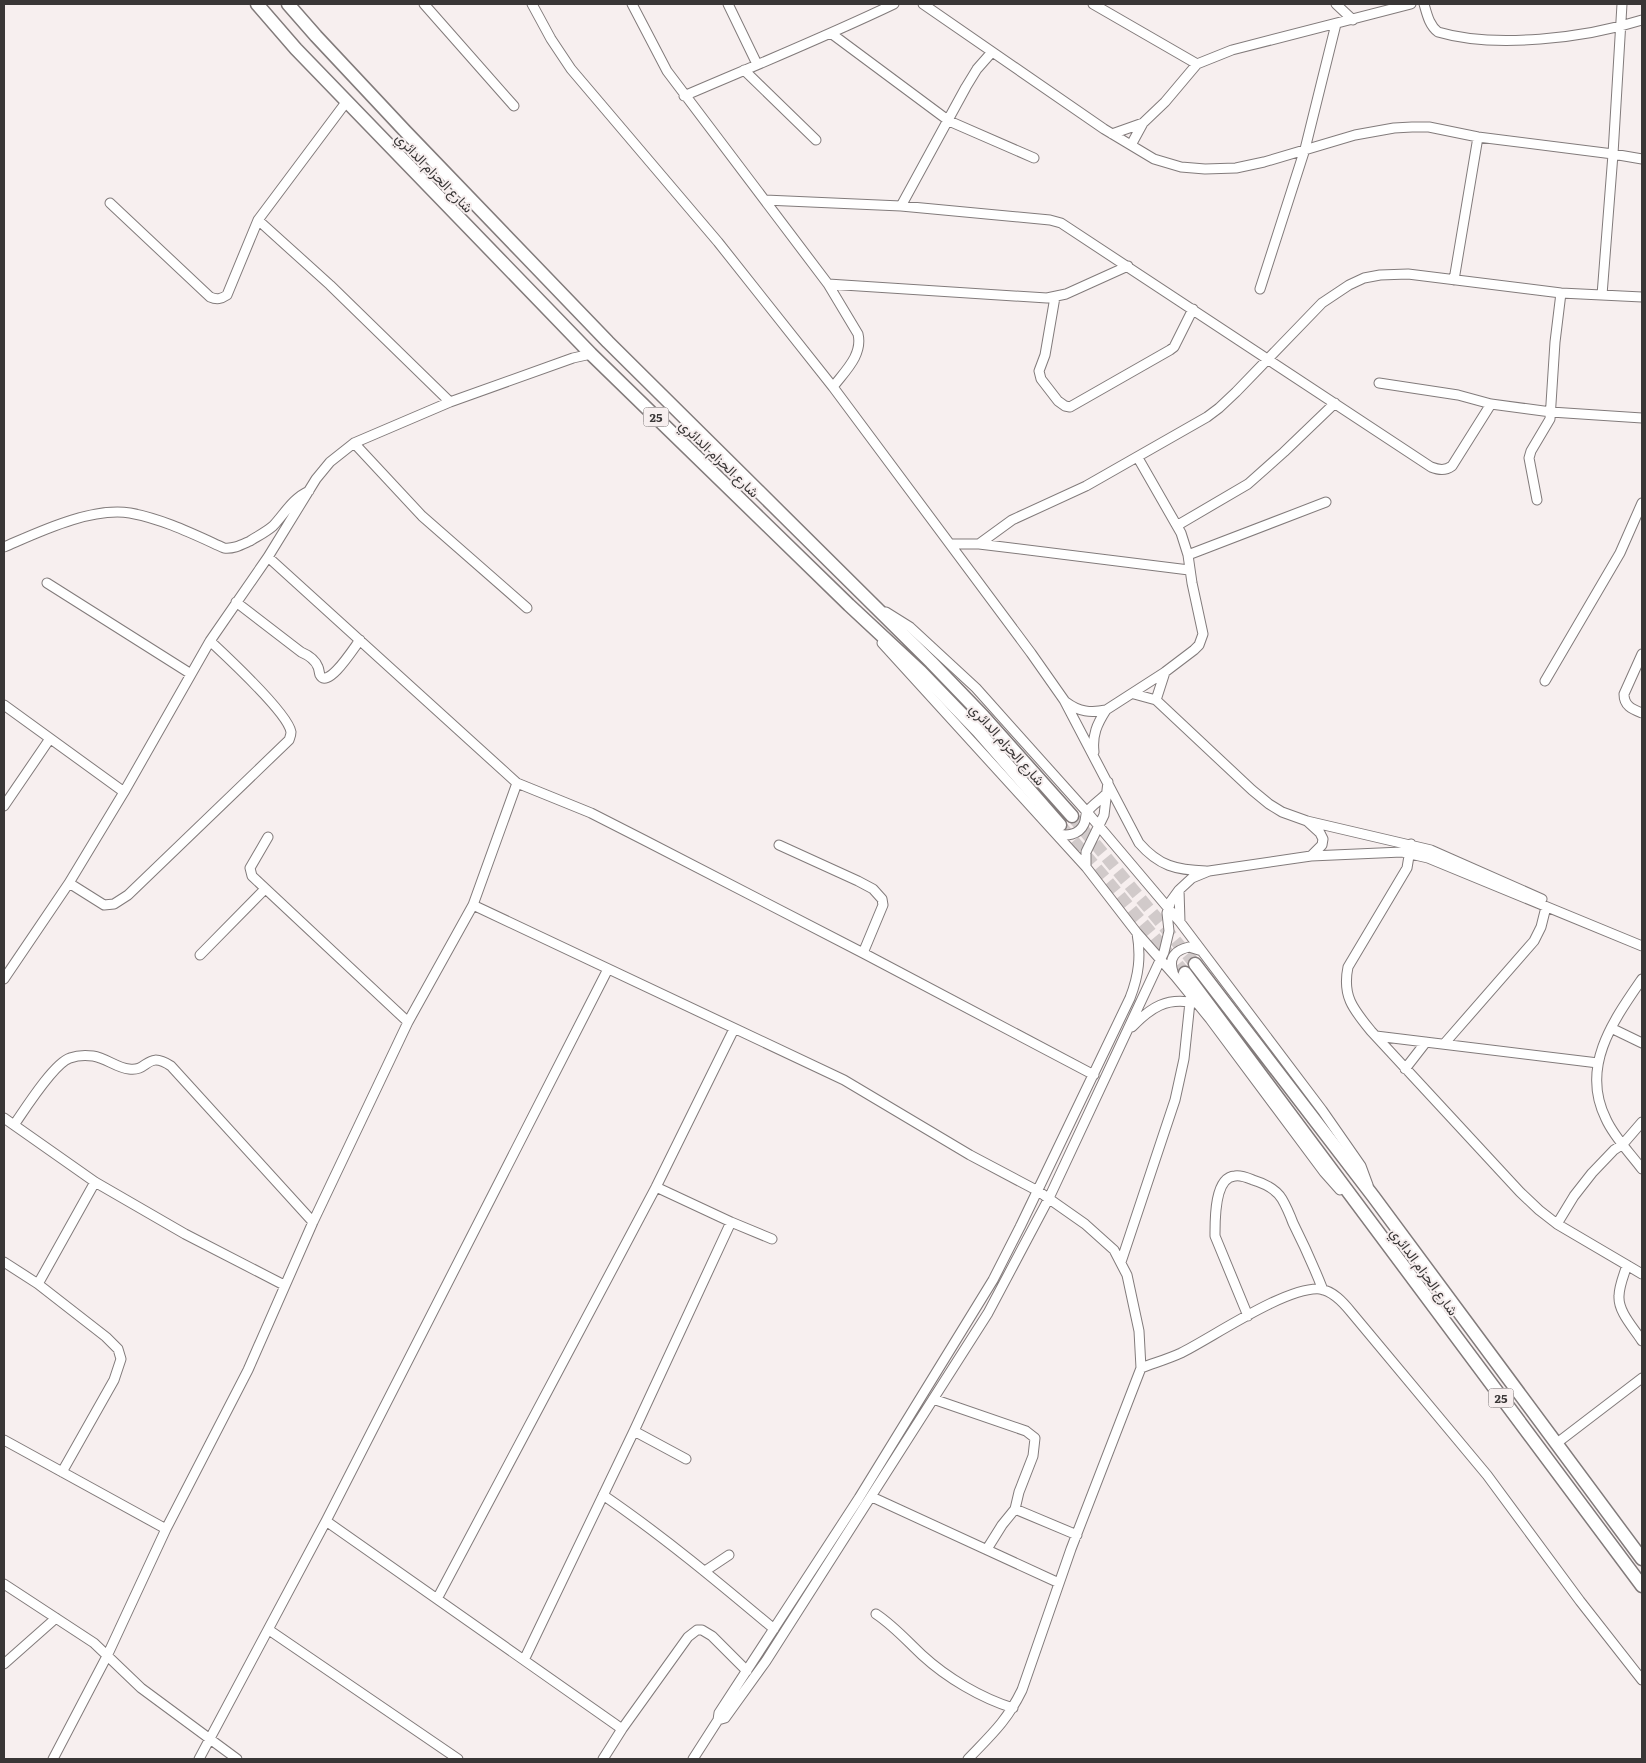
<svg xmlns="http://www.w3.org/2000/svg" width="1646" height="1763" viewBox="0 0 1646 1763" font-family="Literata,Vazirmatn,serif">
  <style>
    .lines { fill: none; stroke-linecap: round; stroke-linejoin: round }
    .highway-tunnel { stroke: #d1caca; stroke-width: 12; stroke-dasharray: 12 6; stroke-linecap: butt }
    .minor-casing { stroke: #827b7b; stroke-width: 11 }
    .highway-casing { stroke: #827b7b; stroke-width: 15 }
    .minor { stroke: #fff; stroke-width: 9 }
    .highway { stroke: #fff; stroke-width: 12 }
    .labels { text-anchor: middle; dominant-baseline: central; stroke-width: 4; stroke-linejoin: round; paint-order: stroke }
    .shield { fill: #f7efef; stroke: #726e6e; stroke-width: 1 }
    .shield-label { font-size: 12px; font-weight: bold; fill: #393636 }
    .street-label { font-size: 14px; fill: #393636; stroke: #f7efef }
  </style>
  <rect width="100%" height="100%" fill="#f7efef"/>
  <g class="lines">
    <path class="highway-tunnel" d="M1072 816 1195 964
      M1062 827 1185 973"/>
    <defs>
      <path id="minor" d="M424 4 514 106
        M532 4 551 39 571 69 718 242 833 387 1031 653 1064 700 1139 843C1159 866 1176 870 1206 871
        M632 4 667 71 828 284 858 334C863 355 845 371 833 387
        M728 4 757 64
        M923 4 1104 129 1154 159 1181 167 1205 169 1236 168 1264 162 1355 135 1394 128 1412 127H1429L1478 137 1613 154 1642 159
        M1093 4 1197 64
        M1336 4 1353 20
        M1424 4C1427 14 1429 25 1438 32 1495 49 1585 38 1642 20
        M832 34 949 121 1034 158
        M744 70 816 140
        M684 96C754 66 825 37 894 4
        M1112 134 1143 123
        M1131 145 1143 123 1165 102 1197 64 1232 50 1411 4
        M765 200 901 206 1050 220 1061 223 1431 467C1439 470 1445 471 1452 466L1491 404
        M110 203 210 297C217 300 221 299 227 295L258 220 347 101
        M901 206 966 87 977 69 992 52
        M258 220 330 285 450 402
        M1454 280 1478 137
        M828 284 1047 298 1066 294 1128 266
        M1260 289 1305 149 1336 24
        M1602 295 1613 154 1622 4
        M1055 297 1045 355 1039 371 1041 379 1058 401 1065 406 1070 407 1170 350 1174 347 1193 309
        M1379 383 1458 395 1491 404 1551 412 1642 418
        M354 443 422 516 527 608
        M1537 500 1529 458 1531 451 1550 419 1555 342 1561 293
        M1178 525 1248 484 1284 452 1335 403
        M950 544H979L1012 520 1086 486 1207 417 1219 408 1236 392 1322 303 1349 285 1364 278 1380 275 1408 274 1561 293 1642 297
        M979 544 1189 570
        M4 547C39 532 90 507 130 513 163 519 193 534 224 548 234 549 241 545 250 541 258 536 266 532 273 526 285 513 293 498 309 491
        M1188 555 1326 502
        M268 557 517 783 591 813 644 840 863 953 1094 1075
        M47 583 191 674
        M236 602 301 652C308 655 315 659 318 667 319 669 319 672 320 675 328 690 355 646 360 640
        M886 612 910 627 976 688 1087 812 1180 922 1322 1110 1361 1166 1368 1185
        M882 643 1086 867 1137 933 1175 976 1210 1019 1324 1172 1340 1190
        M1642 654 1624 694C1624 706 1632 709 1642 713
        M1545 681 1620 553 1642 503
        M1134 694 1156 700 1252 790 1269 804 1282 812 1307 821 1431 850 1542 899
        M1156 700 1165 672
        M1066 702C1079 712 1091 713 1106 710L1165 672 1194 650 1199 645 1203 634 1192 583 1188 555 1181 533 1138 458
        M4 705 124 792
        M1094 752C1092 735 1097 724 1106 710
        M4 806 49 740
        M1308 822 1320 833 1323 839 1322 845 1311 856
        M1056 833C1066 837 1079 835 1084 824 1086 820 1085 815 1087 812 1091 806 1100 800 1105 795
        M268 837 250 868 252 876 408 1022
        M1411 844 1407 868 1348 967C1342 996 1353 1009 1371 1031L1520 1192 1539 1210 1557 1224 1642 1274
        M779 845 858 881 873 889 882 899 883 905 863 953
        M1086 867V852L1104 815 1108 782
        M69 883 104 905 114 904 128 895 289 740C290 737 291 735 291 732 288 713 226 656 210 641
        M1179 890 1180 922
        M473 905 844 1080 970 1155 1038 1191 1085 1224 1114 1250 1127 1275 1139 1331 1141 1368 1071 1549 1022 1690C1007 1721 991 1735 968 1759
        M200 955 265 889
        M1173 972C1168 957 1176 950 1189 947L1202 951
        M4 979 69 883 124 792 210 641 268 557 316 479 330 462 354 443 450 402 573 358 591 354
        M1642 979C1613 1021 1580 1067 1606 1119 1614 1137 1630 1153 1642 1169
        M1132 1027C1151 1007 1167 997 1195 1003
        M1611 1028 1642 1043
        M1376 1036 1598 1063
        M1444 1044 1534 941 1541 927 1546 907
        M1405 1069 1426 1042
        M4 1118 95 1182 185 1234 284 1285
        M14 1125C25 1109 54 1063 70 1058 78 1055 86 1055 93 1056 106 1058 117 1068 129 1069 149 1072 146 1050 171 1066L313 1222
        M656 1187 731 1222 772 1239
        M1557 1224 1574 1196 1592 1173 1614 1150 1623 1144 1642 1122
        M4 1262 38 1284 106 1337 118 1349 121 1359 114 1380 62 1472
        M1121 1262 1175 1100 1184 1059 1190 1002
        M1627 1265C1624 1275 1619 1286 1619 1296 1618 1312 1634 1328 1642 1341
        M38 1284 95 1182
        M1248 1316 1215 1236C1215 1221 1214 1177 1235 1176 1241 1175 1248 1178 1253 1180 1263 1183 1276 1189 1282 1199 1286 1206 1290 1215 1293 1223 1304 1245 1314 1267 1323 1290
        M1141 1368C1154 1363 1168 1359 1181 1353 1213 1337 1287 1286 1320 1289 1333 1291 1343 1302 1351 1312L1487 1475 1580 1601 1642 1680
        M933 1399 1026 1431 1035 1438 1033 1456 1019 1492 1015 1509 1002 1525 987 1549
        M634 1431 686 1459
        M4 1440 166 1529
        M1557 1443 1642 1378
        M603 1495C663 1536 718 1582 774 1629
        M872 1497 1059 1583
        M1015 1509 1077 1535
        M326 1521 622 1729
        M705 1571 729 1555
        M4 1584 94 1643 141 1688 237 1759
        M437 1599 656 1187 734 1029
        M876 1614C894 1626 907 1641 922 1655 947 1678 981 1698 1013 1708
        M269 1630 458 1759
        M524 1660 634 1431 731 1222
        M4 1664 56 1618
        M718 1720 725 1718 766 1661 988 1313 1049 1198 1164 952 1169 931 1167 913 1171 901 1179 890 1192 878 1209 871 1311 856 1402 852 1428 858 1642 946
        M53 1759 107 1656 166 1529 248 1370 313 1222 408 1022 473 905 517 783
        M199 1759 326 1521 608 969
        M603 1759 622 1729 688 1637 697 1630H702L712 1636 747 1671
        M693 1759 718 1720 719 1713 859 1498 993 1280 1020 1227 1130 998C1139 975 1141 956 1137 933"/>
      <path id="highway" d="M257 4 296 49 591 354 849 605 921 672 978 731 1060 825
        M288 4 316 36 405 131 608 342 931 662 983 716 1072 816
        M1195 964 1373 1196 1642 1559
        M1185 973 1642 1586"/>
    </defs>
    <use href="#minor" class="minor-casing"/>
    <use href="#highway" class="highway-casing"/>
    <use href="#minor" class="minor"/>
    <use href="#highway" class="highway"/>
  </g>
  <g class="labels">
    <g class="shield">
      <rect x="643.5" y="407.5" width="25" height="19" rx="4"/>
      <rect x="1488.5" y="1388.5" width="25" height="19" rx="4"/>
    </g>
    <g class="shield-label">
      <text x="656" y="417">25</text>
      <text x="1501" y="1398">25</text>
    </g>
    <g class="street-label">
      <text transform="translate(435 172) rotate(46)">شارع الحزام الدائري</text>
      <text transform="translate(720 458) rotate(44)">شارع الحزام الدائري</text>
      <text transform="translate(1008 744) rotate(48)">شارع الحزام الدائري</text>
      <text transform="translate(1425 1271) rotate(54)">شارع الحزام الدائري</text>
    </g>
  </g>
  <rect width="1646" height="1763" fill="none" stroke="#393636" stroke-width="10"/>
</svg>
